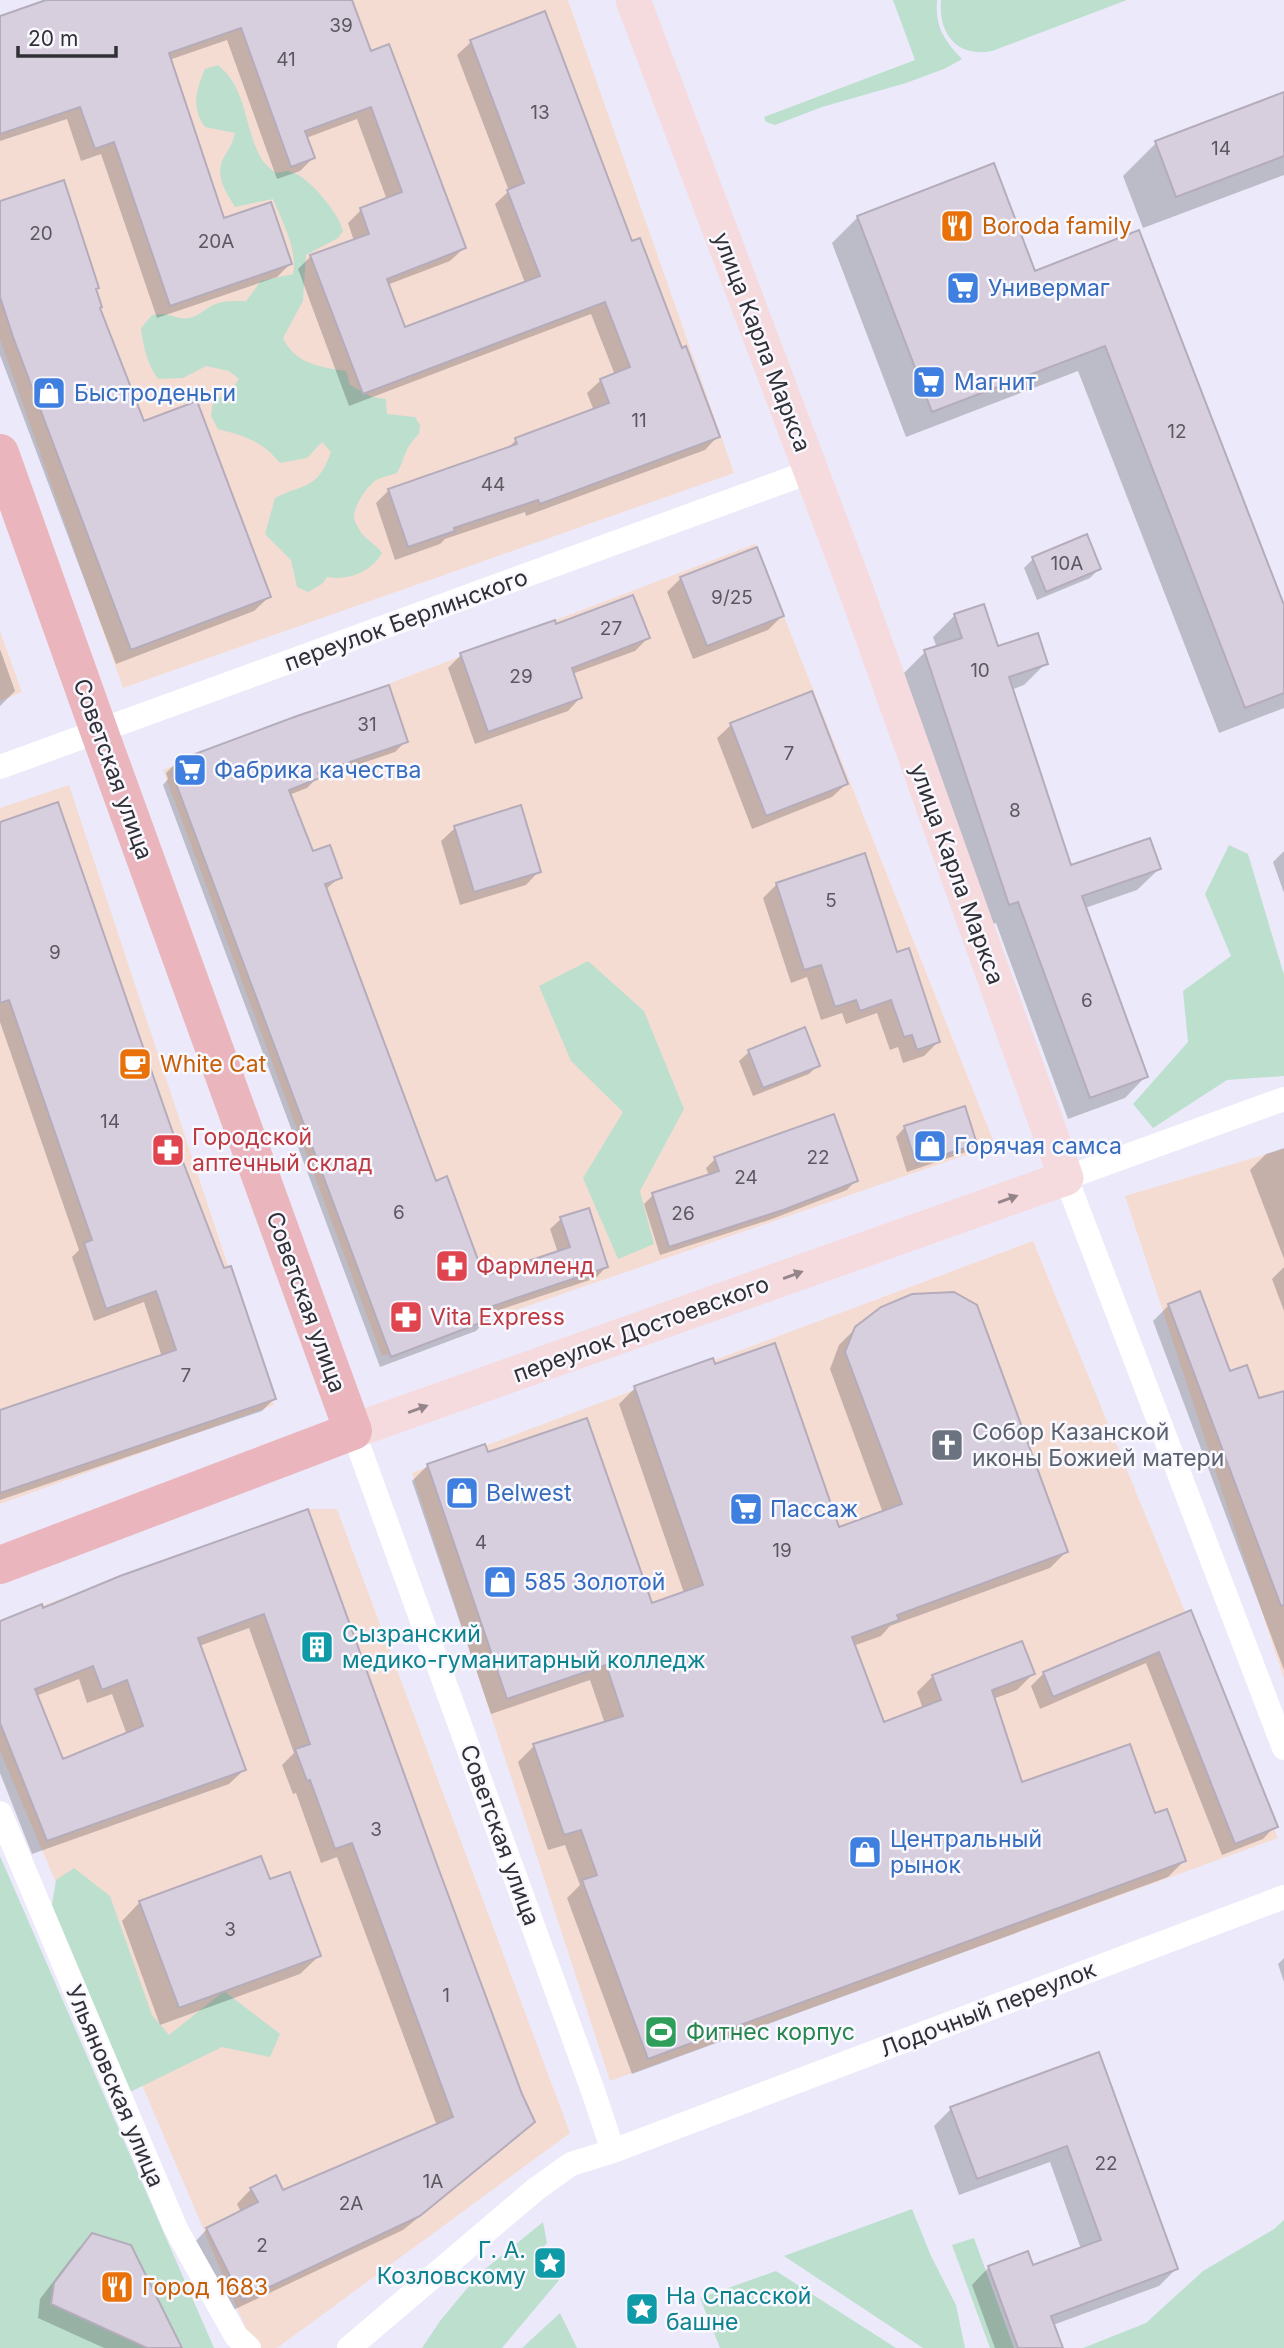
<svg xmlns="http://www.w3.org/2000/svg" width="1284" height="2348" viewBox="0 0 1284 2348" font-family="Inter,sans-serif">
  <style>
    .commercial { fill: #f5dcd3 }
    .green { fill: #bddfce }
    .shadow { fill: #0003; fill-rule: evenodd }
    .building { fill: #d8cfde; stroke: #b4acba; stroke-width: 2; fill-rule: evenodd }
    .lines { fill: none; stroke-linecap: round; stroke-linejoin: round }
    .street { stroke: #fff; stroke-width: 24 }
    .secondary { stroke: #f5dade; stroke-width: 35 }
    .primary { stroke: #ebb5bd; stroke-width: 38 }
    .oneway { fill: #93858a }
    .labels { text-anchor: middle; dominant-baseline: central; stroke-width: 5; stroke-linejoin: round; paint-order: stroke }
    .number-label { font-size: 19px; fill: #5b5860 }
    .food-label { font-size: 23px; fill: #c56008; stroke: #f9f8ff; text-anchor: start }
    .shop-label { font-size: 23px; fill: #366cbe; stroke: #f9f8ff; text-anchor: start }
    .street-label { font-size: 23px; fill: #313036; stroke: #f9f8ff }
    .health-label { font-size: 23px; fill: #be3a42; stroke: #f9f8ff; text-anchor: start }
    .worship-label { font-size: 23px; fill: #5b616d; stroke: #f9f8ff; text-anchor: start }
    .culture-label { font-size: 23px; fill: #0d838f; stroke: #f9f8ff; text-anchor: start }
    .leisure-label { font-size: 23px; fill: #27864d; stroke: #f9f8ff; text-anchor: start }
  </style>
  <rect width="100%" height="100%" fill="#eceafa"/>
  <path class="commercial" d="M54 0H568L734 473 123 688 0 339V19Z
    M755 544 995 1145 382 1356 163 770Z
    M0 631 22 692 0 701Z
    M69 785 274 1405 0 1504V808Z
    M1284 1149V1679L1125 1196Z
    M1033 1241 1278 1838 610 2081 412 1473Z
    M308 1509H337L570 2133 277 2348H254L0 1751V1621Z"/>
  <path class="green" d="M893 0H937C935 27 944 40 962 59L944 69 906 83 822 107 775 125 766 122 764 117 915 60Z
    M941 0H1127L992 51C957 58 938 34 941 0Z
    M218 65C247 88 244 128 261 158 264 164 271 169 276 173 278 173 285 171 287 171 306 172 339 213 343 231L338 238 306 255 303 301 283 338C295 364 320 367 346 371L350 385 372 397 386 399 387 414 415 417 420 425 419 434C404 448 406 457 397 473 391 475 382 477 376 480 366 487 353 507 354 519 354 520 359 529 359 529 365 540 375 543 382 553 371 572 348 581 327 577L322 584 308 592 297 587 291 560 265 534 275 498C307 482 317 490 331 452L322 442 307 458 280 463C262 441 245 436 218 429L211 416 213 402 232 389 239 379 229 371 206 366 183 378 158 379C147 363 143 347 141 328L152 315C169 311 176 320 189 318 199 316 205 309 213 305 223 300 235 301 246 301L261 281 293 274C298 249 282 222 273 199L235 207C226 193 215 176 223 159 228 150 233 143 235 133L205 127C191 108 196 90 205 69Z
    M1229 845 1248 854 1284 975V1076L1227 1080 1153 1128 1133 1104 1188 1042 1183 991 1231 956 1205 894Z
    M588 961 644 1011 684 1109 640 1191 654 1244 618 1259 583 1178 623 1112 571 1061 539 986Z
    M0 1856 214 2348H0Z
    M74 1868 110 1896 152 2015 169 2035 224 1991 280 2034 270 2057 222 2047 122 2096 51 1911 56 1880Z
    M912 2209 931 2256 956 2305 965 2348H923L784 2256Z
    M1284 2220V2348H1083L1146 2323 1203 2271 1274 2229Z
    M543 2222 547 2243 537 2254 549 2279H560L502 2348H422L440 2321 479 2274Z
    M974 2238 1014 2348H990L952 2245Z
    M776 2271 896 2348H720L700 2298Z
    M560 2313 577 2348H522Z"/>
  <path class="shadow" d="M53 0H350L370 53 464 248 450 261 387 285 404 329 525 283 495 204 509 191 457 55 471 42 544 14 631 243 681 350 718 436 705 450 526 516 525 512 445 539 440 544 395 560 376 503 389 490 506 450 516 440 594 411 587 393 601 380 615 375 591 314 349 406 298 269 311 256 354 241 348 223 361 210 387 200 357 119 306 138 313 158 300 171 277 179 227 40 169 60 223 220 290 264 277 277 157 318 101 154 81 161 67 119 0 141V18Z
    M1284 94V175L1143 228 1123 176 1156 143Z
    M0 203 97 288 95 290 98 308 143 424 269 597 254 611 116 664 0 355Z
    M858 217 1034 273 1138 232 1284 610V708L1219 733 1078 371 906 437 832 243Z
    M1033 559 1099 569 1090 578 1037 600 1024 568Z
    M681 578 782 616 768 630 693 659 667 592Z
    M955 615 997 648 1046 663 1024 685 1011 690 1070 867 1159 869 1137 890 1085 908 1146 1076 1125 1098 1068 1119 996 923 987 926 903 674 925 652 937 648 933 637Z
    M555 627 648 638 635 651 572 674 580 698 568 711 475 744 448 668 461 655Z
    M0 649 15 691 0 706Z
    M731 725 846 784 832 797 752 829 717 738Z
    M406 741 395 752 316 779 307 788 289 795 312 854 340 877 325 890 435 1183 483 1278 558 1253 550 1229 561 1219 606 1267 596 1278 484 1315 486 1320 476 1331 380 1367 163 785 168 779 166 773 177 762Z
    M0 824 181 1162 274 1399 262 1411 0 1500V1412L162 1357 144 1302 94 1321 72 1257 79 1250 0 1022Z
    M455 828 539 871 526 885 460 905 441 841Z
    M1284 851V893L1273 862Z
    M777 884 938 1042 924 1056 903 1063 898 1047 890 1050 877 1013 846 1024 842 1013 821 1020 807 977 791 983 763 898Z
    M804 1029 818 1065 809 1074 753 1096 739 1061 749 1052Z
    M905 1127 975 1143 966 1152 907 1172 896 1137Z
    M1284 1148V1259L1250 1170 1266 1154Z
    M715 1159 856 1180 847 1190 772 1219 660 1255 644 1204 653 1195 709 1176 706 1168Z
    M1284 1267V1311L1272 1279Z
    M1169 1305 1229 1373 1258 1400 1284 1392V1670L1153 1321Z
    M856 1328 1066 1552 1050 1568 890 1626 881 1636 853 1646 883 1725 923 1709 917 1692 933 1676 1033 1674 1017 1690 993 1699 1021 1784 1154 1815 1184 1861 1168 1877 632 2074 567 1898 580 1885 565 1845 548 1850 518 1762 534 1746 605 1724 590 1680 491 1714 412 1481 428 1465 487 1455 651 1605 684 1593 619 1404 635 1388 838 1529 883 1513 830 1369 839 1345Z
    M307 1511 437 1870 532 2122 518 2137 403 2230 227 2313 193 2244 207 2229 241 2212 237 2204 251 2189 282 2192 437 2126 337 1857 321 1863 296 1793 293 1794 282 1765 294 1753 249 1628 199 1646 244 1770 229 1784 32 1854 0 1773V1623L43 1610ZM79 1679 87 1703 112 1694 127 1735 62 1761 36 1696Z
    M1190 1612 1275 1826 1263 1839 1222 1855 1146 1663 1040 1709 1031 1686 1044 1673Z
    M269 1881 319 1956 300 1974 160 2025 122 1921 140 1902Z
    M1284 1958V1982L1278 1964Z
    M1098 2055 1176 2269 1159 2286 1053 2325 1061 2348H995L972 2285 989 2267H1032L1081 2249 1050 2162 959 2195 934 2126 951 2109Z
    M92 2235 168 2348H104L38 2318 40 2299 78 2249Z"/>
  <path class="building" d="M46 0H352L371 51 389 44 466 248 387 279 405 327 540 276 507 190 524 183 470 40 545 11 632 241 640 238 682 348 686 346 720 437 540 504 538 500 454 528 455 531 408 547 388 489 517 444 515 438 609 403 600 379 630 367 605 302 363 394 310 255 369 234 360 208 402 192 371 107 305 131 315 158 291 167 241 28 169 53 224 218 271 202 292 264 170 306 114 142 95 149 80 107 0 134V16Z
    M1284 92V156L1176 197 1155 141Z
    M994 163 1035 271 1139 230 1284 605V693L1245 708 1105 346 932 412 857 216Z
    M64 180 99 288 96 289 102 307 100 308 144 421 197 401 271 597 131 650 13 337 0 297V201Z
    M1087 534 1101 569 1046 592 1032 557Z
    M757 547 784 616 707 646 680 577Z
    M633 595 650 638 572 668 582 698 488 732 460 653 555 620 556 624Z
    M984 604 998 646 1038 633 1048 664 1009 677 1071 865 1150 838 1161 869 1082 896 1148 1077 1090 1098 1018 902 1009 905 924 650 962 638 954 614Z
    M389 685 408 742 318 773 320 778 289 790 313 851 330 845 342 878 325 884 436 1181 447 1176 484 1276 570 1247 560 1217 589 1208 608 1267 484 1309 488 1320 391 1357 172 773 180 770 176 761 297 716Z
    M812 691 848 784 766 816 730 723Z
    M58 802 183 1162 224 1268 231 1266 276 1399 0 1493V1410L176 1350 156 1291 106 1309 84 1243 92 1240 9 1000 0 1003V822Z
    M521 805 541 872 474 892 454 826Z
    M865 853 897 952 909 948 940 1042 917 1050 912 1035 904 1037 891 1000 860 1011 856 1000 835 1007 821 965 804 970 776 883Z
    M805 1027 820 1066 763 1088 748 1050Z
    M965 1106 977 1144 916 1164 904 1126Z
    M834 1114 858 1181 783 1210 669 1247 652 1193 719 1171 714 1157Z
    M1200 1291 1230 1371 1247 1365 1259 1398 1284 1391V1605L1281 1606 1168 1304Z
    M954 1292 977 1305 1068 1552 897 1615 899 1620 852 1637 884 1722 941 1700 932 1675 1022 1641 1035 1674 992 1690 1022 1782 1130 1744 1155 1813 1167 1809 1186 1861 648 2059 582 1880 597 1875 581 1830 564 1835 533 1744 623 1716 606 1665 507 1699 427 1464 485 1444 488 1452 587 1418 652 1603 703 1585 634 1386 713 1358 715 1364 775 1343 839 1527 902 1504 845 1352 855 1327 881 1307 912 1294Z
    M308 1509 439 1870 522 2094 535 2122 420 2216 242 2300 206 2228 258 2202 250 2188 276 2175 283 2190 453 2117 352 1843 335 1849 310 1780 307 1781 295 1749 310 1744 264 1614 198 1638 246 1770 47 1841 0 1723V1621L42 1604 43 1608 120 1576ZM93 1666 102 1690 127 1680 143 1726 63 1759 35 1689Z
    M1191 1610 1278 1827 1235 1844 1159 1652 1053 1697 1043 1672Z
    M261 1856 270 1879 290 1872 321 1956 179 2008 139 1901Z
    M1099 2052 1178 2269 1051 2316 1063 2348H1018L988 2266 1028 2251 1033 2265 1101 2240 1067 2146 977 2179 950 2107Z
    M92 2233 131 2245 182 2348H147L51 2304 54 2283Z"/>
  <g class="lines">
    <path class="street" d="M0 767 812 471
      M1284 1099 1066 1178 1284 1748
      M353 1431 593 2091 613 2151
      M0 1813 176 2229 236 2336 249 2348
      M349 2348 536 2189 571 2164 613 2151 1284 1897"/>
    <path class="secondary" d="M353 1431 1066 1178 856 590 633 0"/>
    <path class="primary" d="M0 453 99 731 353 1431 0 1565"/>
  </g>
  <defs><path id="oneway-solid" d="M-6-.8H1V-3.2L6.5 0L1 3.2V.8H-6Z" transform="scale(1.75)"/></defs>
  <g class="oneway">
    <use href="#oneway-solid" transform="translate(1008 1199) rotate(-20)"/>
    <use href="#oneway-solid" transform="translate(793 1275) rotate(-20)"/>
    <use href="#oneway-solid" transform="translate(418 1409) rotate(-20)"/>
  </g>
  <defs>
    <symbol id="restaurant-square" viewBox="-11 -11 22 22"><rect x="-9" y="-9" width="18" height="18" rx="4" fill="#e8710a" stroke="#f9f8ff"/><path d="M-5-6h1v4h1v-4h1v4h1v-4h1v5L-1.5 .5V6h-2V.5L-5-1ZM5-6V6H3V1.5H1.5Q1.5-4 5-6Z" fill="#fff"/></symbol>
    <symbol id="supermarket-square" viewBox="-11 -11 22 22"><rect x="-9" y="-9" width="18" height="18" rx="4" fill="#3f7fe0" stroke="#f9f8ff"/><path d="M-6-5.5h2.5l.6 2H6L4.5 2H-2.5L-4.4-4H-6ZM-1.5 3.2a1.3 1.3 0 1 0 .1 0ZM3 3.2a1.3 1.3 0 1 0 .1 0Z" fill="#fff"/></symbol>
    <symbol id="shop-square" viewBox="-11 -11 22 22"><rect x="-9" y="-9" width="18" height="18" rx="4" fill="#3f7fe0" stroke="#f9f8ff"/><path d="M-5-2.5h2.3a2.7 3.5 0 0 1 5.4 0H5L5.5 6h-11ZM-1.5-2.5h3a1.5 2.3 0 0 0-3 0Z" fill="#fff"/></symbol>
    <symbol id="cafe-square" viewBox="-11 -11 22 22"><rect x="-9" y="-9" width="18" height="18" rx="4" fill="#e8710a" stroke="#f9f8ff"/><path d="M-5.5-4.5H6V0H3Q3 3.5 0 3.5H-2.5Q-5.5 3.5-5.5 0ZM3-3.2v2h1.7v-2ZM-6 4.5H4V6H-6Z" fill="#fff"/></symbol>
    <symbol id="pharmacy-square" viewBox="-11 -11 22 22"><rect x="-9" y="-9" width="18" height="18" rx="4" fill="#e0444e" stroke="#f9f8ff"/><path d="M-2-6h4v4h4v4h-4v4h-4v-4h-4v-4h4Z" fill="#fff"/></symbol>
    <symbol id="church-square" viewBox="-11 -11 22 22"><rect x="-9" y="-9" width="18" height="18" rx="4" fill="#6b7280" stroke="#f9f8ff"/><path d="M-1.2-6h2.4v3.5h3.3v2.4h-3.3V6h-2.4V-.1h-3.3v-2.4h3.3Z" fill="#fff"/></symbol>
    <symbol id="building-square" viewBox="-11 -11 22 22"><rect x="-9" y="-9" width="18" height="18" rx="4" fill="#0f9aa8" stroke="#f9f8ff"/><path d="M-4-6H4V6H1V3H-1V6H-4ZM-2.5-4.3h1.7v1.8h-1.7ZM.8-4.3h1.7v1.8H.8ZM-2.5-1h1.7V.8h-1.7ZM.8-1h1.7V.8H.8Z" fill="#fff"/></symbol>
    <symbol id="stadium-square" viewBox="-11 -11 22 22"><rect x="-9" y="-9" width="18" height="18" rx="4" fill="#2e9e5b" stroke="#f9f8ff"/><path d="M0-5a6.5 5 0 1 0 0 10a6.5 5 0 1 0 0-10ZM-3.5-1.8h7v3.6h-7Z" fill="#fff"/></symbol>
    <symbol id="sight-square" viewBox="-11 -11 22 22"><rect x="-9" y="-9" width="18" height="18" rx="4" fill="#0f9aa8" stroke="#f9f8ff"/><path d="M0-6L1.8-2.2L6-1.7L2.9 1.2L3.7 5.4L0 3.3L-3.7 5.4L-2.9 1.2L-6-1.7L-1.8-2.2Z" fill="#fff"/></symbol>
  </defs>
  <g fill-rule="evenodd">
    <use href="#restaurant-square" x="938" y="207" width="38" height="38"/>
    <use href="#supermarket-square" x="944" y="269" width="38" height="38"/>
    <use href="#supermarket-square" x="910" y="363" width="38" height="38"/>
    <use href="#shop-square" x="30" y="374" width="38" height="38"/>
    <use href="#supermarket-square" x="171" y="751" width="38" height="38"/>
    <use href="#cafe-square" x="116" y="1045" width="38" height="38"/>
    <use href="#shop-square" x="911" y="1127" width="38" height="38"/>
    <use href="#pharmacy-square" x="149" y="1131" width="38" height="38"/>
    <use href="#pharmacy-square" x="433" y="1247" width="38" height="38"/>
    <use href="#pharmacy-square" x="387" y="1298" width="38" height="38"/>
    <use href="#church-square" x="928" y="1426" width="38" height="38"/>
    <use href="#shop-square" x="443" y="1474" width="38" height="38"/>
    <use href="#supermarket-square" x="727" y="1490" width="38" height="38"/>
    <use href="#shop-square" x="481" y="1563" width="38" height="38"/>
    <use href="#building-square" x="298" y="1628" width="38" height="38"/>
    <use href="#shop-square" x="846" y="1833" width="38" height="38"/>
    <use href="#stadium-square" x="642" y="2013" width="38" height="38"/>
    <use href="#sight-square" x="531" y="2244" width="38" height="38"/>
    <use href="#restaurant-square" x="98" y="2268" width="38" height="38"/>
    <use href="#sight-square" x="623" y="2290" width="38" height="38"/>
  </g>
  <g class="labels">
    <g class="number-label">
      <text x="341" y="25">39</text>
      <text x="286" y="59">41</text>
      <text x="540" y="112">13</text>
      <text x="1221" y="148">14</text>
      <text x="41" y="233">20</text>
      <text x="216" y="241">20А</text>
      <text x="639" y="420">11</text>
      <text x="1177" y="431">12</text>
      <text x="493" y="484">44</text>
      <text x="1067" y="563">10А</text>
      <text x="732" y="597">9/25</text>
      <text x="611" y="628">27</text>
      <text x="980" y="670">10</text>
      <text x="521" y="676">29</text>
      <text x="367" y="724">31</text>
      <text x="789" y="753">7</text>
      <text x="1015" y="810">8</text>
      <text x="831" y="900">5</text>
      <text x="55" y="952">9</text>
      <text x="1087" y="1000">6</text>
      <text x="110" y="1121">14</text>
      <text x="818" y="1157">22</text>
      <text x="746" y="1177">24</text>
      <text x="399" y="1212">6</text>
      <text x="683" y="1213">26</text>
      <text x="186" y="1375">7</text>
      <text x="481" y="1542">4</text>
      <text x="782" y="1550">19</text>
      <text x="376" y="1829">3</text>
      <text x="230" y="1929">3</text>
      <text x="446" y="1995">1</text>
      <text x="1106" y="2163">22</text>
      <text x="433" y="2181">1А</text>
      <text x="351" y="2203">2А</text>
      <text x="262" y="2245">2</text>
    </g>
    <g class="food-label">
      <text x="982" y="226">Boroda family</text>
      <text x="160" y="1064">White Cat</text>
      <text x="142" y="2287">Город 1683</text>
    </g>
    <g class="shop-label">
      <text x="988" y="288">Универмаг</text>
      <text x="954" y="382">Магнит</text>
      <text x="74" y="393">Быстроденьги</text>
      <text x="214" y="770">Фабрика качества</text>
      <text x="954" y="1146">Горячая самса</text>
      <text x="486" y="1493">Belwest</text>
      <text x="770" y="1509">Пассаж</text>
      <text x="524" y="1582">585 Золотой</text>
      <text x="890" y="1839">Центральный<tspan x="890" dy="26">рынок</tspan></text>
    </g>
    <g class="street-label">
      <text transform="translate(762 342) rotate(69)">улица Карла Маркса</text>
      <text transform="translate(406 620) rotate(-20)">переулок Берлинского</text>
      <text transform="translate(113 769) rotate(70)">Советская улица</text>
      <text transform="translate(957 874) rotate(70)">улица Карла Маркса</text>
      <text transform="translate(306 1302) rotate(70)">Советская улица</text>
      <text transform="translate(641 1329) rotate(-20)">переулок Достоевского</text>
      <text transform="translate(500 1835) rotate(70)">Советская улица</text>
      <text transform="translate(988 2009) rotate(-21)">Лодочный переулок</text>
      <text transform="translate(115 2086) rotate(67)">Ульяновская улица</text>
    </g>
    <g class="health-label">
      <text x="192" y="1137">Городской<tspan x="192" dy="26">аптечный склад</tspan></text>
      <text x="476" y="1266">Фармленд</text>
      <text x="430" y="1317">Vita Express</text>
    </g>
    <g class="worship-label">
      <text x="972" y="1432">Собор Казанской<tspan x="972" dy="26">иконы Божией матери</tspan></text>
    </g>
    <g class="culture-label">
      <text x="342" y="1634">Сызранский<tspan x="342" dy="26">медико-гуманитарный колледж</tspan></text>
      <text x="526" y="2250" text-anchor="end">Г. А.<tspan x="526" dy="26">Козловскому</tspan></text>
      <text x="666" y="2296">На Спасской<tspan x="666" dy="26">башне</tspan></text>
    </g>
    <g class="leisure-label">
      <text x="686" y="2032">Фитнес корпус</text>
    </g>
  </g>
  <path d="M18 46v10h98v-10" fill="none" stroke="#313036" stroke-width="3.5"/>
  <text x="28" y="46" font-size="21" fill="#313036" stroke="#f9f8ff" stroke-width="5" paint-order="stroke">20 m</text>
</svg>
